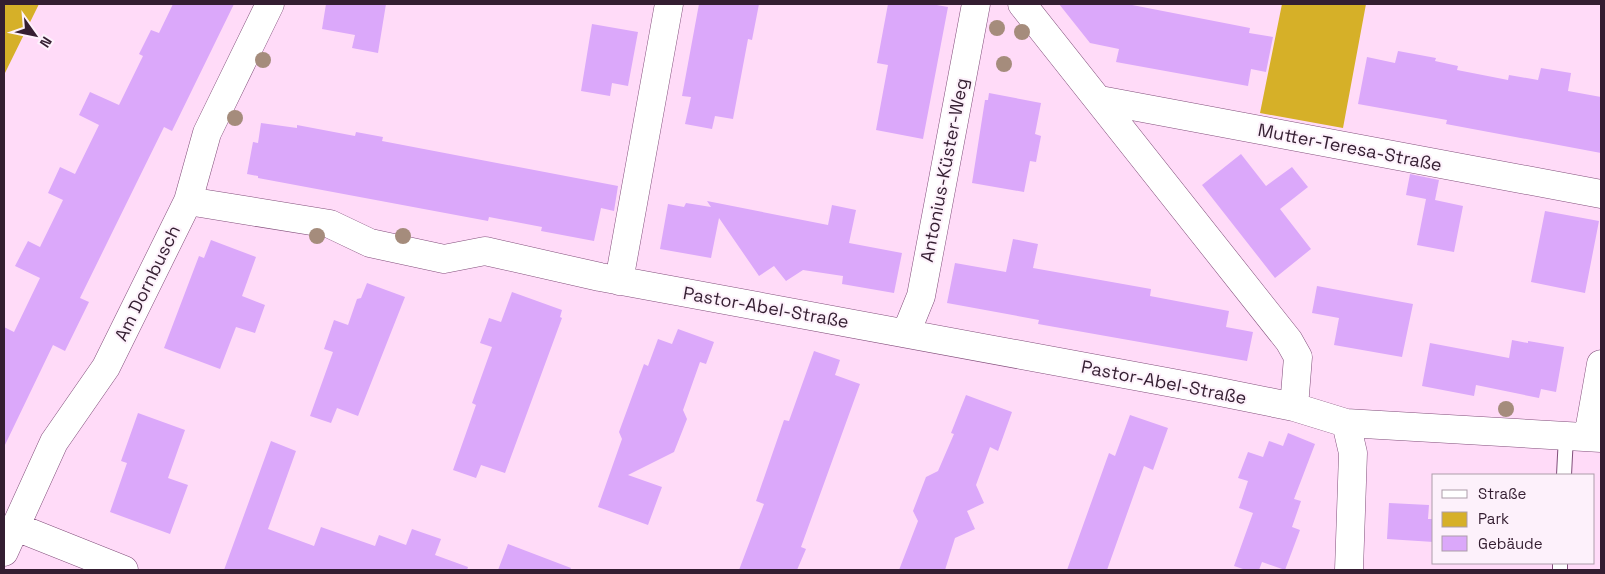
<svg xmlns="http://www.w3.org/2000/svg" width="1605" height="574" viewBox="0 0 1605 574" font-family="'Space Grotesk',sans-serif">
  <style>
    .green { fill: #d6b028 }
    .building { fill: #dba8fa }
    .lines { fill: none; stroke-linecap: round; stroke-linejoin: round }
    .service-casing { stroke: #824f7b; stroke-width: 16 }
    .minor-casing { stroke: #824f7b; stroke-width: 29 }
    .service { stroke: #fff; stroke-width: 14 }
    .minor { stroke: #fff; stroke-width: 28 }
    .tree { fill: #a58c7c }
    .labels { text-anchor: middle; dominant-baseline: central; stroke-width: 4; stroke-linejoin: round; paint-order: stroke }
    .street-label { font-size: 18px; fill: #341e31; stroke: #fdf1fb }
  </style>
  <rect width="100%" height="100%" fill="#ffdbf8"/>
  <path class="green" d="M4 4H39L4 75Z
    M1282 4H1366L1343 128 1260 113Z"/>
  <path class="building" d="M173 4H234L172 131 164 127 80 298 89 302 65 351 53 345 4 447V327L14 332 40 278 15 266 28 241 40 247 63 200 48 193 60 167 75 174 99 125 79 115 90 92 119 105 143 56 139 54 151 30 159 33Z
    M326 4H386L378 53 352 48 355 35 322 29Z
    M699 4H759L752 40 748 39 733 119 715 116 712 129 685 124 691 97 682 96Z
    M888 4H931L948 7 923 139 876 130 888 65 877 63Z
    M1059 4H1127L1250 28 1249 33 1273 37 1266 72 1251 69 1248 86 1116 62 1119 49 1090 43Z
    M592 24 638 32 628 86 612 83 610 96 581 91Z
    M1398 51 1436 58 1435 61 1458 66 1457 70 1508 80 1509 75 1538 80 1541 68 1571 73 1568 91 1601 97V153L1446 124 1447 120 1358 104 1367 57 1395 63Z
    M989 93 1041 103 1035 134 1041 136 1036 162 1030 161 1024 192 972 183 985 100H988Z
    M261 123 297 128V125L355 136 356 132 383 137 382 141 618 186 614 211 601 208 594 241 541 231 542 227 489 217 488 221 258 178V176L247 174 253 142 258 143Z
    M1241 154 1266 186 1292 167 1308 187 1280 209 1311 249 1275 278 1202 185Z
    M1410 174 1439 180 1435 200 1463 206 1454 252 1417 245 1426 199 1406 195Z
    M707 201 828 225 832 205 856 210 849 243 902 253 894 293 842 284 843 276 803 270 786 281 774 266 759 276 719 218 711 258 660 249 668 204 684 207 686 203 711 207Z
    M1545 211 1599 221 1585 293 1531 282Z
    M1013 239 1038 244 1033 268 1151 289 1150 296 1229 311 1226 327 1253 332 1247 361 1038 324 1039 320 947 303 955 263 1006 272Z
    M211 240 256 257 242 296 265 305 255 333 236 327 220 369 164 348 199 256 204 258Z
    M367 283 405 297 358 416 337 408 331 423 310 416 333 352 324 349 334 320 348 325 357 299 361 298Z
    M1317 286 1413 304 1402 357 1334 345 1339 318 1312 313Z
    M512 292 562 310 560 317 562 318 505 473 481 465 476 478 453 470 476 405 472 403 492 347 480 343 489 318 501 322Z
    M678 329 714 342 706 364 700 362 683 410 687 419 674 452 628 475 662 487 648 525 598 507 622 439 619 432 644 364 648 366 658 339 672 344Z
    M1512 340 1528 343V341L1564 347 1556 392 1541 389 1539 398 1476 385 1474 396 1422 386 1430 343 1509 358Z
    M814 351 840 360 835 375 860 384 801 547 806 549 797 570H739L764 504 756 501 784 420 789 421Z
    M966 395 1012 412 998 451 990 447 976 485 984 503 967 511 975 529 955 538 945 570H899L918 521 913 511 926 477 938 471 954 434 951 433Z
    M138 413 185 430 168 478 188 485 170 534 110 512 127 463 121 461Z
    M1130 415 1168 428 1153 470 1144 466 1107 570H1067L1109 453 1115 456Z
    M1288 433 1315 444 1294 499 1301 501 1292 527 1300 530 1285 570 1262 562 1259 570H1246L1234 566 1253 513 1239 508 1248 481 1238 478 1248 452 1263 457 1269 441 1283 446Z
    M271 441 296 451 268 529 314 546 321 527 375 546 379 535 406 545 412 529 441 539 435 555 468 567 467 570H224Z
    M1389 503 1429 505 1428 519H1434V542L1387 539Z
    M508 544 571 568 570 570H498Z"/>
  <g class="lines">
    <defs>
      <path id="service" d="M1564 475 1566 436
        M1560 570V563"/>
      <path id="minor" d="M1022 4 1289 341 1298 357 1294 407
        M1100 100 1601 194
        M188 201 330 224 370 243 444 259 485 251 600 277 1205 389 1294 407 1346 423 1601 438
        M619 281 669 4
        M906 333 921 296 976 4
        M1346 423 1353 453 1349 570
        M1588 437 1601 364
        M16 527 124 570
        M4 552 54 442 106 367 188 201 207 133 270 4"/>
    </defs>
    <use href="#service" class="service-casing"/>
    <use href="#minor" class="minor-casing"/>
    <use href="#service" class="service"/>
    <use href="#minor" class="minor"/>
  </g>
  <g class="tree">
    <circle cx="997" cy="28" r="8"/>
    <circle cx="1022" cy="32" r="8"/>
    <circle cx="263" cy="60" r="8"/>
    <circle cx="1004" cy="64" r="8"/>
    <circle cx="235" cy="118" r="8"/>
    <circle cx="317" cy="236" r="8"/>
    <circle cx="403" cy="236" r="8"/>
    <circle cx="1506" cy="409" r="8"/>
  </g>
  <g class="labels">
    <g class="street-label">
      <text transform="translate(1350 147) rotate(11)">Mutter-Teresa-Straße</text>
      <text transform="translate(944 170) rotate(-79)">Antonius-Küster-Weg</text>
      <text transform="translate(147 283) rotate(-64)">Am Dornbusch</text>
      <text transform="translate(766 307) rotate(10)">Pastor-Abel-Straße</text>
      <text transform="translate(1164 382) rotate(11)">Pastor-Abel-Straße</text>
    </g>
  </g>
  <rect width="1605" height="574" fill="none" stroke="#341e31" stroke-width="10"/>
  <rect x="1432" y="474" width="162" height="90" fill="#fdf1fb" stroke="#ad9daa"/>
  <rect x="1442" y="490" width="25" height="8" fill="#ffffff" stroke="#ad9daa"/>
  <text x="1478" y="499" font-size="15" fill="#341e31">Straße</text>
  <rect x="1442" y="512" width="25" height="15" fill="#d6b028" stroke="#ad9daa"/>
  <text x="1478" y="524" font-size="15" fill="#341e31">Park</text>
  <rect x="1442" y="536" width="25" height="15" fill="#dba8fa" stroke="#ad9daa"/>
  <text x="1478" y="549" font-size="15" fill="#341e31">Gebäude</text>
  <g transform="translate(35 35) rotate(123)" stroke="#fdf1fb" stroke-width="4" paint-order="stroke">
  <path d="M0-4L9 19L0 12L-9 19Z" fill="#341e31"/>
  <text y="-8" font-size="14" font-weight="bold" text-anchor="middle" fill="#341e31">N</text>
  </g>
</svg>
